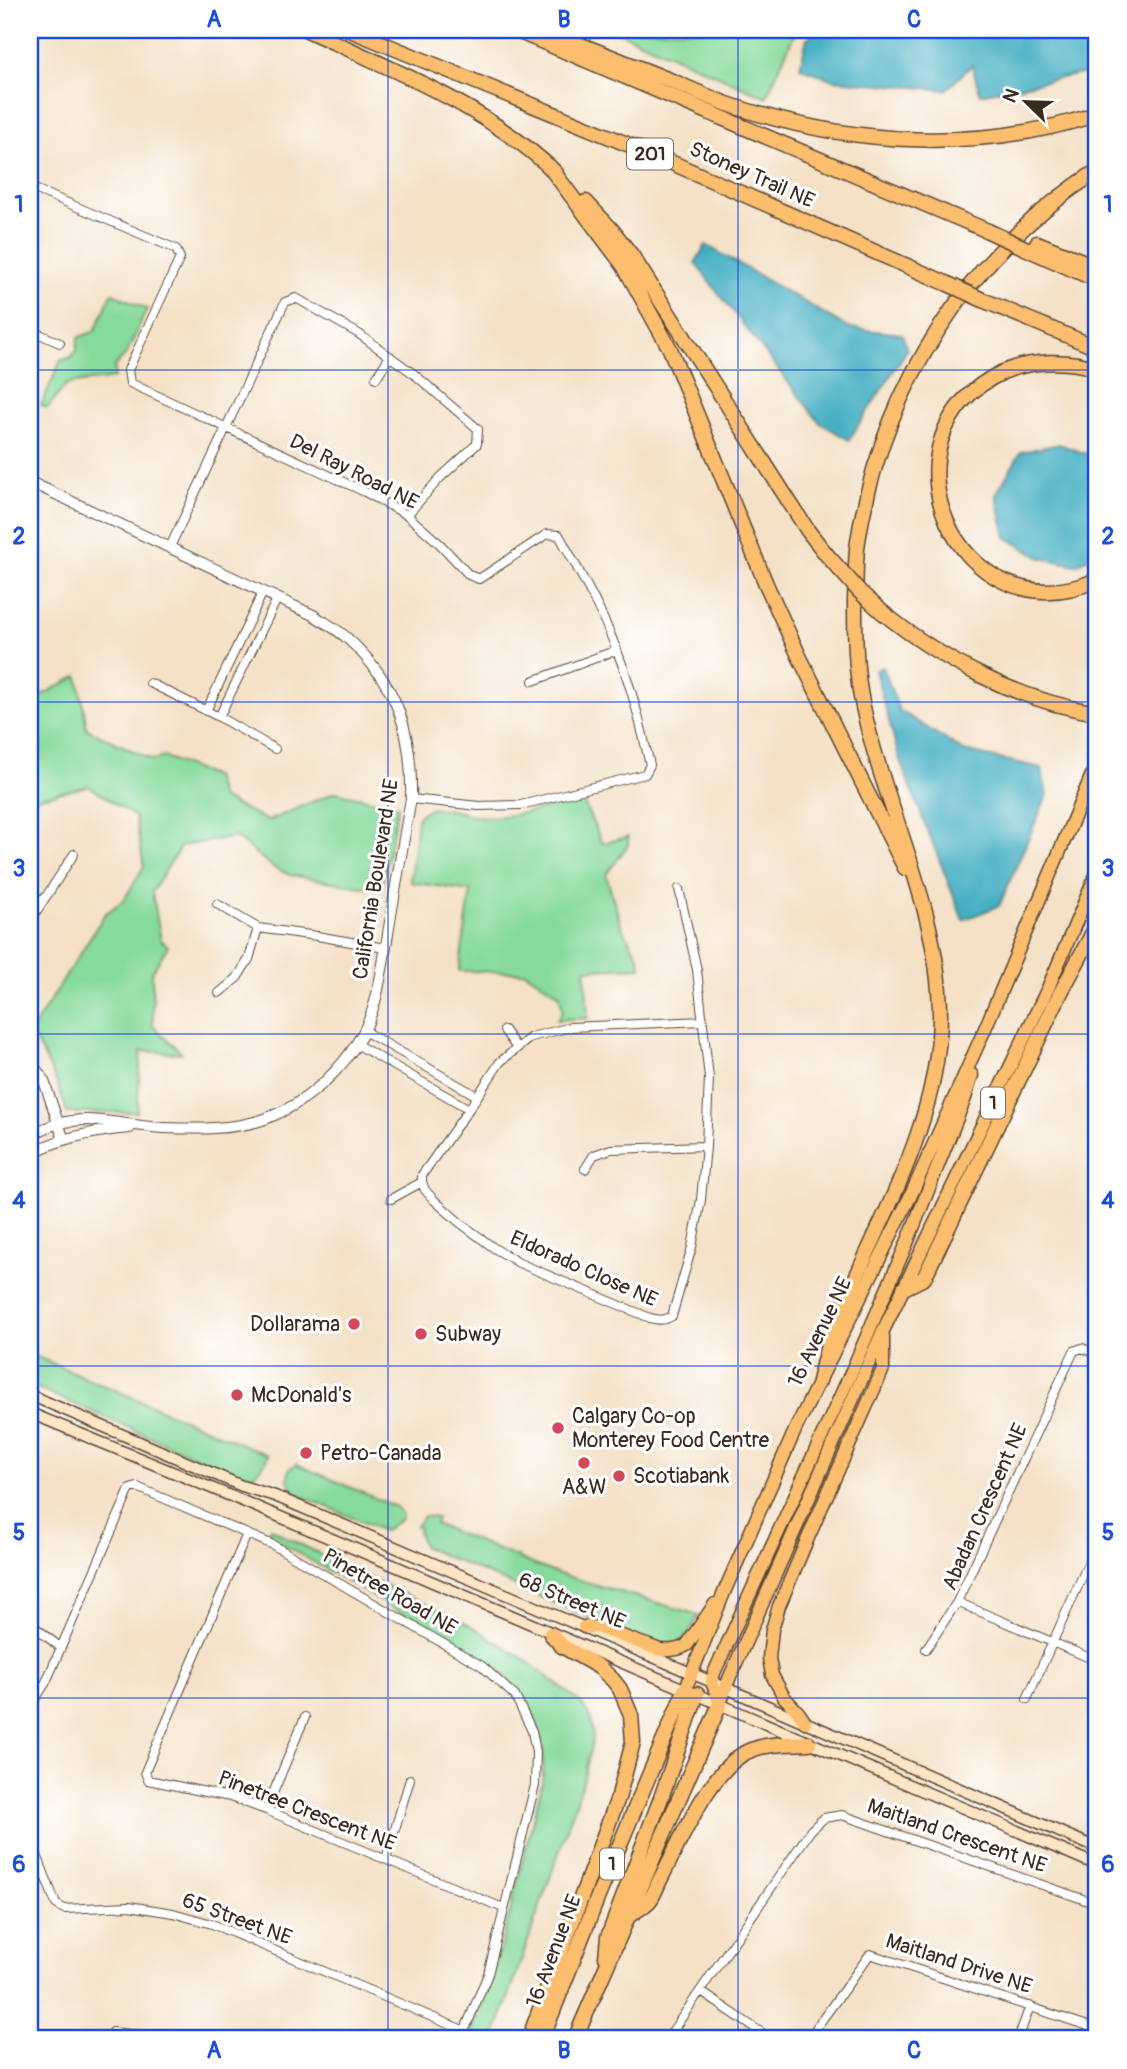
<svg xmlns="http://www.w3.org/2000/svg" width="1127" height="2069" viewBox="0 0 1127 2069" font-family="Pangolin,sans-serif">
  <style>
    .green { fill: #86da9c; stroke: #60825d; stroke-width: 2 }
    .water { fill: #43aec2; stroke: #3f6c70; stroke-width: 2 }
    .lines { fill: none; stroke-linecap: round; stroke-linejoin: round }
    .minor-casing { stroke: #574537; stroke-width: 10 }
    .tertiary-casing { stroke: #574537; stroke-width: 12 }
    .secondary-casing { stroke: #574537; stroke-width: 13 }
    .trunk-casing { stroke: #574537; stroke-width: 15 }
    .motorway-casing { stroke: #574537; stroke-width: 17 }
    .minor { stroke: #fff; stroke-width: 8 }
    .tertiary { stroke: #fff; stroke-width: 10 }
    .secondary { stroke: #fde5c5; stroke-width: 10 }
    .trunk { stroke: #fbbe6e; stroke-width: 12 }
    .motorway { stroke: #fbbe6e; stroke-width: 14 }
    .motorway-bridge-casing { stroke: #574537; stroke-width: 17; stroke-linecap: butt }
    .motorway-bridge { stroke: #fbbe6e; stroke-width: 14 }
    .grid { fill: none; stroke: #1d4ed8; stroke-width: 2; stroke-opacity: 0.55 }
    .poi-dot { fill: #d1495b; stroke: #fff; stroke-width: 2.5 }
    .labels { text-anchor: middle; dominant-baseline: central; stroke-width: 6; stroke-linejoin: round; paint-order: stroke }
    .shield { fill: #fff; stroke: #766a62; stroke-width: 2 }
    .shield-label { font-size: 19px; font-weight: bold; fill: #3b2a1e }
    .street-label { font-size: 21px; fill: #3b2a1e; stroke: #fff }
    .poi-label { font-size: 21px; fill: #3b2a1e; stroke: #fff; text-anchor: start }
    .neatline { fill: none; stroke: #1d4ed8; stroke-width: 2.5 }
    .grid-label { font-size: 23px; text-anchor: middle; font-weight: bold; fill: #1d4ed8 }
  </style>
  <rect width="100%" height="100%" fill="#fff"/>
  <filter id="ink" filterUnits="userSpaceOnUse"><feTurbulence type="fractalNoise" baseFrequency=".0143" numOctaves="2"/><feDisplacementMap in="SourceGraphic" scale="14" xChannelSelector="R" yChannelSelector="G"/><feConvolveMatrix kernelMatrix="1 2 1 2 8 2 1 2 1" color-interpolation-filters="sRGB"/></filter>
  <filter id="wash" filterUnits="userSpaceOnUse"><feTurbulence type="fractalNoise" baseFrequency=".00686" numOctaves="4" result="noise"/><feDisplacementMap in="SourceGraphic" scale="28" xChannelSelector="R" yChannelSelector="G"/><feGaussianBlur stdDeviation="1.57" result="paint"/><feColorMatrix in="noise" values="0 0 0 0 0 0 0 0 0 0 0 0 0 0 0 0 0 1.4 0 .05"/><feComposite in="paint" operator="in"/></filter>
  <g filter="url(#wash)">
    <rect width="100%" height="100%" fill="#f4e1c7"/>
    <path class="green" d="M614 30H796L766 97Z
      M112 293 147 309 126 355 115 366 114 378 67 384 47 408 41 405 61 360 70 358 77 351 78 338 95 331Z
      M78 676 87 729 152 760 165 757 214 777 221 798 268 821 335 792 398 806 381 890 290 875 274 868 235 837 181 846 152 892 161 940 168 946 152 972 153 1026 182 1053 141 1051 137 1112 67 1113C58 1081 48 1061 30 1033L105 914 124 900 144 866 135 817 89 786 36 798 30 808V701Z
      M582 799 602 843 628 837V845L606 875 622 928 639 957 641 967 585 969 588 1018 557 1020 563 1010 559 994 525 972 459 971 471 891 410 882 417 819C427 798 460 814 478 816 512 820 549 806 582 799Z
      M30 1354 268 1455 264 1464 252 1476 239 1475 30 1385Z
      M296 1464 396 1507 401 1513 402 1518 384 1531 297 1494 288 1480 289 1470Z
      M424 1516 437 1518 435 1524 552 1572 699 1615C685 1642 679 1650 646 1642L424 1547 418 1532 419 1528 416 1526Z
      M271 1528 291 1540 473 1627 527 1661 580 1702 591 1718 593 1738 582 1785 494 2039H468L493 1978 542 1784C543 1773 544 1761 543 1750 539 1715 522 1693 498 1669L267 1535Z"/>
    <path class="water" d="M819 30H1097V71L980 94 972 65 946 90 833 80 800 67 807 38Z
      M706 245 849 328 902 334 907 350 849 440 820 423 695 263Z
      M1059 444 1097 458V553L1076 565 1041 558 1006 537 996 494 1021 452Z
      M883 667 899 710 964 751 1042 768 1047 796 999 906 963 920 900 761 875 670Z"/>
  </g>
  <g filter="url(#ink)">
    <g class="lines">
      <defs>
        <path id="minor" d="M30 187 176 249 180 258 128 370 130 383 365 492 407 515 440 544 469 575 479 579 547 534 559 535C580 573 602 611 617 651 632 688 641 726 650 765L645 774 521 805 479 806 411 799
          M30 330 60 343
          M376 378 390 356
          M170 547 285 302 296 298 359 334 414 374 478 429 477 444 440 478 407 515
          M30 628 31 629
          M533 681 617 650
          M150 683 219 717 275 749
          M206 711 263 592
          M219 717 277 599
          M679 889 697 970 709 1078 706 1146 701 1200 692 1247 672 1316C664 1321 659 1320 650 1318L519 1263 494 1248 459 1222 434 1200 425 1190 422 1182V1175L469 1109 500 1062 531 1037 571 1027 703 1021
          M30 893 42 901
          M217 904 258 928 317 936 385 948
          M30 921 74 854
          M219 993 237 978 249 959 258 928
          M504 1030 516 1047
          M364 1031 477 1096
          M356 1044 469 1109
          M585 1169 594 1155 611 1149 706 1146
          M391 1199 422 1182
          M247 1534 145 1772 148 1780 230 1797 266 1810 503 1908
          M957 1602 1097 1661
          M30 1623 61 1648
          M926 1649 957 1602 1074 1351 1082 1348 1097 1354
          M1027 1699 1097 1544
          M30 1707 46 1682 130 1489 137 1487 273 1545 482 1666 515 1696 532 1731 536 1752 535 1785 488 1974 461 2039
          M266 1810 305 1717
          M30 1837 56 1904 64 1909 129 1906 173 1913 212 1924 465 2031
          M386 1859 410 1779
          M700 1991 771 2039
          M107 2039 112 2032 150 2036 158 2039
          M667 2039 811 1830 824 1818 842 1815 1097 1904
          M808 2039 870 1954 1097 2029
          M1018 2039 1030 2006"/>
        <path id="tertiary" d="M30 482 315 616C325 623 337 629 347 638 397 683 413 732 411 799 402 848 394 897 386 946 381 975 377 1006 363 1033 342 1071 306 1104 265 1119 234 1130 196 1129 164 1128 116 1126 76 1107 30 1136
          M30 1060 44 1081 64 1140
          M30 1154C60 1137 96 1131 130 1128"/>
        <path id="secondary" d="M30 1395 242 1486 275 1496 726 1688 1097 1848
          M30 1413 245 1502 1097 1865"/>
        <path id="trunk" d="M584 1627H597L660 1650C670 1651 679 1650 687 1645L715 1604
          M685 1690 725 1590 796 1428 911 1195 984 1031 1097 763
          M720 1704 729 1679 883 1331 1048 988 1097 873
          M720 1704 712 1682 714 1673 850 1375 907 1243 965 1098 972 1075
          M805 1722 798 1712 784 1697 772 1675 769 1658 772 1630 779 1606 808 1538 883 1369V1336"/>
        <path id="motorway" d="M307 30C393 70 486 106 556 173
          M350 30 661 158 948 284
          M515 30 988 231
          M543 30C586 47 629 64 672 81 693 90 714 100 736 107 852 145 981 153 1097 114
          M549 166 624 266 670 349 766 584 799 656 905 868
          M586 202 612 230 632 256 808 531 826 554
          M1037 243 1097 267
          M1025 248 1097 280
          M985 301 1097 348
          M1097 369C1068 359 1031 360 1003 372 868 436 958 640 1097 580
          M881 611C942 661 1019 701 1097 713
          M904 1288 924 1278 1060 994 1097 925
          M819 1381C823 1366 826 1350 831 1336 871 1232 939 1131 940 1016 940 908 885 810 863 707 855 671 855 636 855 600 856 581 855 560 858 541 882 389 968 254 1097 171
          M629 1916C635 1911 645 1906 650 1900 655 1893 658 1883 662 1876 681 1840 712 1765 751 1750 770 1743 789 1744 809 1743
          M606 1957 608 1937 661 1798 697 1694
          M534 2039 533 2028 619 1795 633 1742 631 1715 620 1689 613 1680 599 1667 562 1646 551 1634
          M542 2039 599 1894 685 1690
          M575 2039 720 1704"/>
      </defs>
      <use href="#minor" class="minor-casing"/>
      <use href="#tertiary" class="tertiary-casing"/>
      <use href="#secondary" class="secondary-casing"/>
      <use href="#trunk" class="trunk-casing"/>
      <use href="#motorway" class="motorway-casing"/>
      <use href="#minor" class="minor"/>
      <use href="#tertiary" class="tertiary"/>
      <use href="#secondary" class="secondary"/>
      <use href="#trunk" class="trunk"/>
      <use href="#motorway" class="motorway"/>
      <defs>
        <path id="motorway-bridge" d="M988 231 1025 248
          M948 284 985 301
          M826 554 860 592 881 611"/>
      </defs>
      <use href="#motorway-bridge" class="motorway-bridge-casing"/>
      <use href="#motorway-bridge" class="motorway-bridge"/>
    </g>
  </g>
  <path class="grid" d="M388 30V2039M738 30V2039M30 370H1097M30 702H1097M30 1034H1097M30 1366H1097M30 1698H1097"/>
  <g class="poi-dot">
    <circle cx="354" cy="1324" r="7"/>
    <circle cx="421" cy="1334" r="7"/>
    <circle cx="237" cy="1395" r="7"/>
    <circle cx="558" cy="1428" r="7"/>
    <circle cx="306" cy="1453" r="7"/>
    <circle cx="584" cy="1463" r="7"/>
    <circle cx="619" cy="1476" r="7"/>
  </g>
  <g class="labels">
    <g class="shield">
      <rect x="627" y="138.5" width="46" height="31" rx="5"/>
      <rect x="981" y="1087.5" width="24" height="31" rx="5"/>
      <rect x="600" y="1848.5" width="24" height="31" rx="5"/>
    </g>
    <g class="shield-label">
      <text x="650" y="154">201</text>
      <text x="993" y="1103">1</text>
      <text x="612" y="1864">1</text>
    </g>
    <g class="street-label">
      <text transform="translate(752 175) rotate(24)">Stoney Trail NE</text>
      <text transform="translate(354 472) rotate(27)">Del Ray Road NE</text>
      <text transform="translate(376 879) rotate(-81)">California Boulevard NE</text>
      <text transform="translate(584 1269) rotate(24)">Eldorado Close NE</text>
      <text transform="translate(820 1332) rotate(-64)">16 Avenue NE</text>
      <text transform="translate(985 1507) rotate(-66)">Abadan Crescent NE</text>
      <text transform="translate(390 1592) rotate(30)">Pinetree Road NE</text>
      <text transform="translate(572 1601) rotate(23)">68 Street NE</text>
      <text transform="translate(307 1811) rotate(21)">Pinetree Crescent NE</text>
      <text transform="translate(957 1836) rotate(19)">Maitland Crescent NE</text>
      <text transform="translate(237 1919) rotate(20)">65 Street NE</text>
      <text transform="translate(554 1951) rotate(-69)">16 Avenue NE</text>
      <text transform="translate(959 1964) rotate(18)">Maitland Drive NE</text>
    </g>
    <g class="poi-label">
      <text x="340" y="1324" text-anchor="end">Dollarama</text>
      <text x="435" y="1334">Subway</text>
      <text x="251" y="1395">McDonald's</text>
      <text x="572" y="1416">Calgary Co-op<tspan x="572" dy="24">Monterey Food Centre</tspan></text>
      <text x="320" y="1453">Petro-Canada</text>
      <text x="633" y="1476">Scotiabank</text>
      <text x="584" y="1487" text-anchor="middle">A&amp;W</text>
    </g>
  </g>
  <rect width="1127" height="2069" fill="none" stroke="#fff" stroke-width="77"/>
  <g transform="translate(1026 102) rotate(293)" stroke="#ffffff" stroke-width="5" paint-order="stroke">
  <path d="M0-5L12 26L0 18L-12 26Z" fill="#3b2a1e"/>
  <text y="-10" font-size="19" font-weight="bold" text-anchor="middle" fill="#3b2a1e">N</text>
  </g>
  <rect x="38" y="38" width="1050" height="1992" class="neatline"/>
  <g class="grid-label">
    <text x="214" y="27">A</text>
    <text x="564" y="27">B</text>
    <text x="914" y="27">C</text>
    <text x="19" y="212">1</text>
    <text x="1108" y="212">1</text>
    <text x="19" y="544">2</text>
    <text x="1108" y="544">2</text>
    <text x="19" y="876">3</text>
    <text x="1108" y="876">3</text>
    <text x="19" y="1208">4</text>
    <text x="1108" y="1208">4</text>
    <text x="19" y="1540">5</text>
    <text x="1108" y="1540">5</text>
    <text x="19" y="1872">6</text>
    <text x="1108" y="1872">6</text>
    <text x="214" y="2058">A</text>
    <text x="564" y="2058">B</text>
    <text x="914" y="2058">C</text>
  </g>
</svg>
